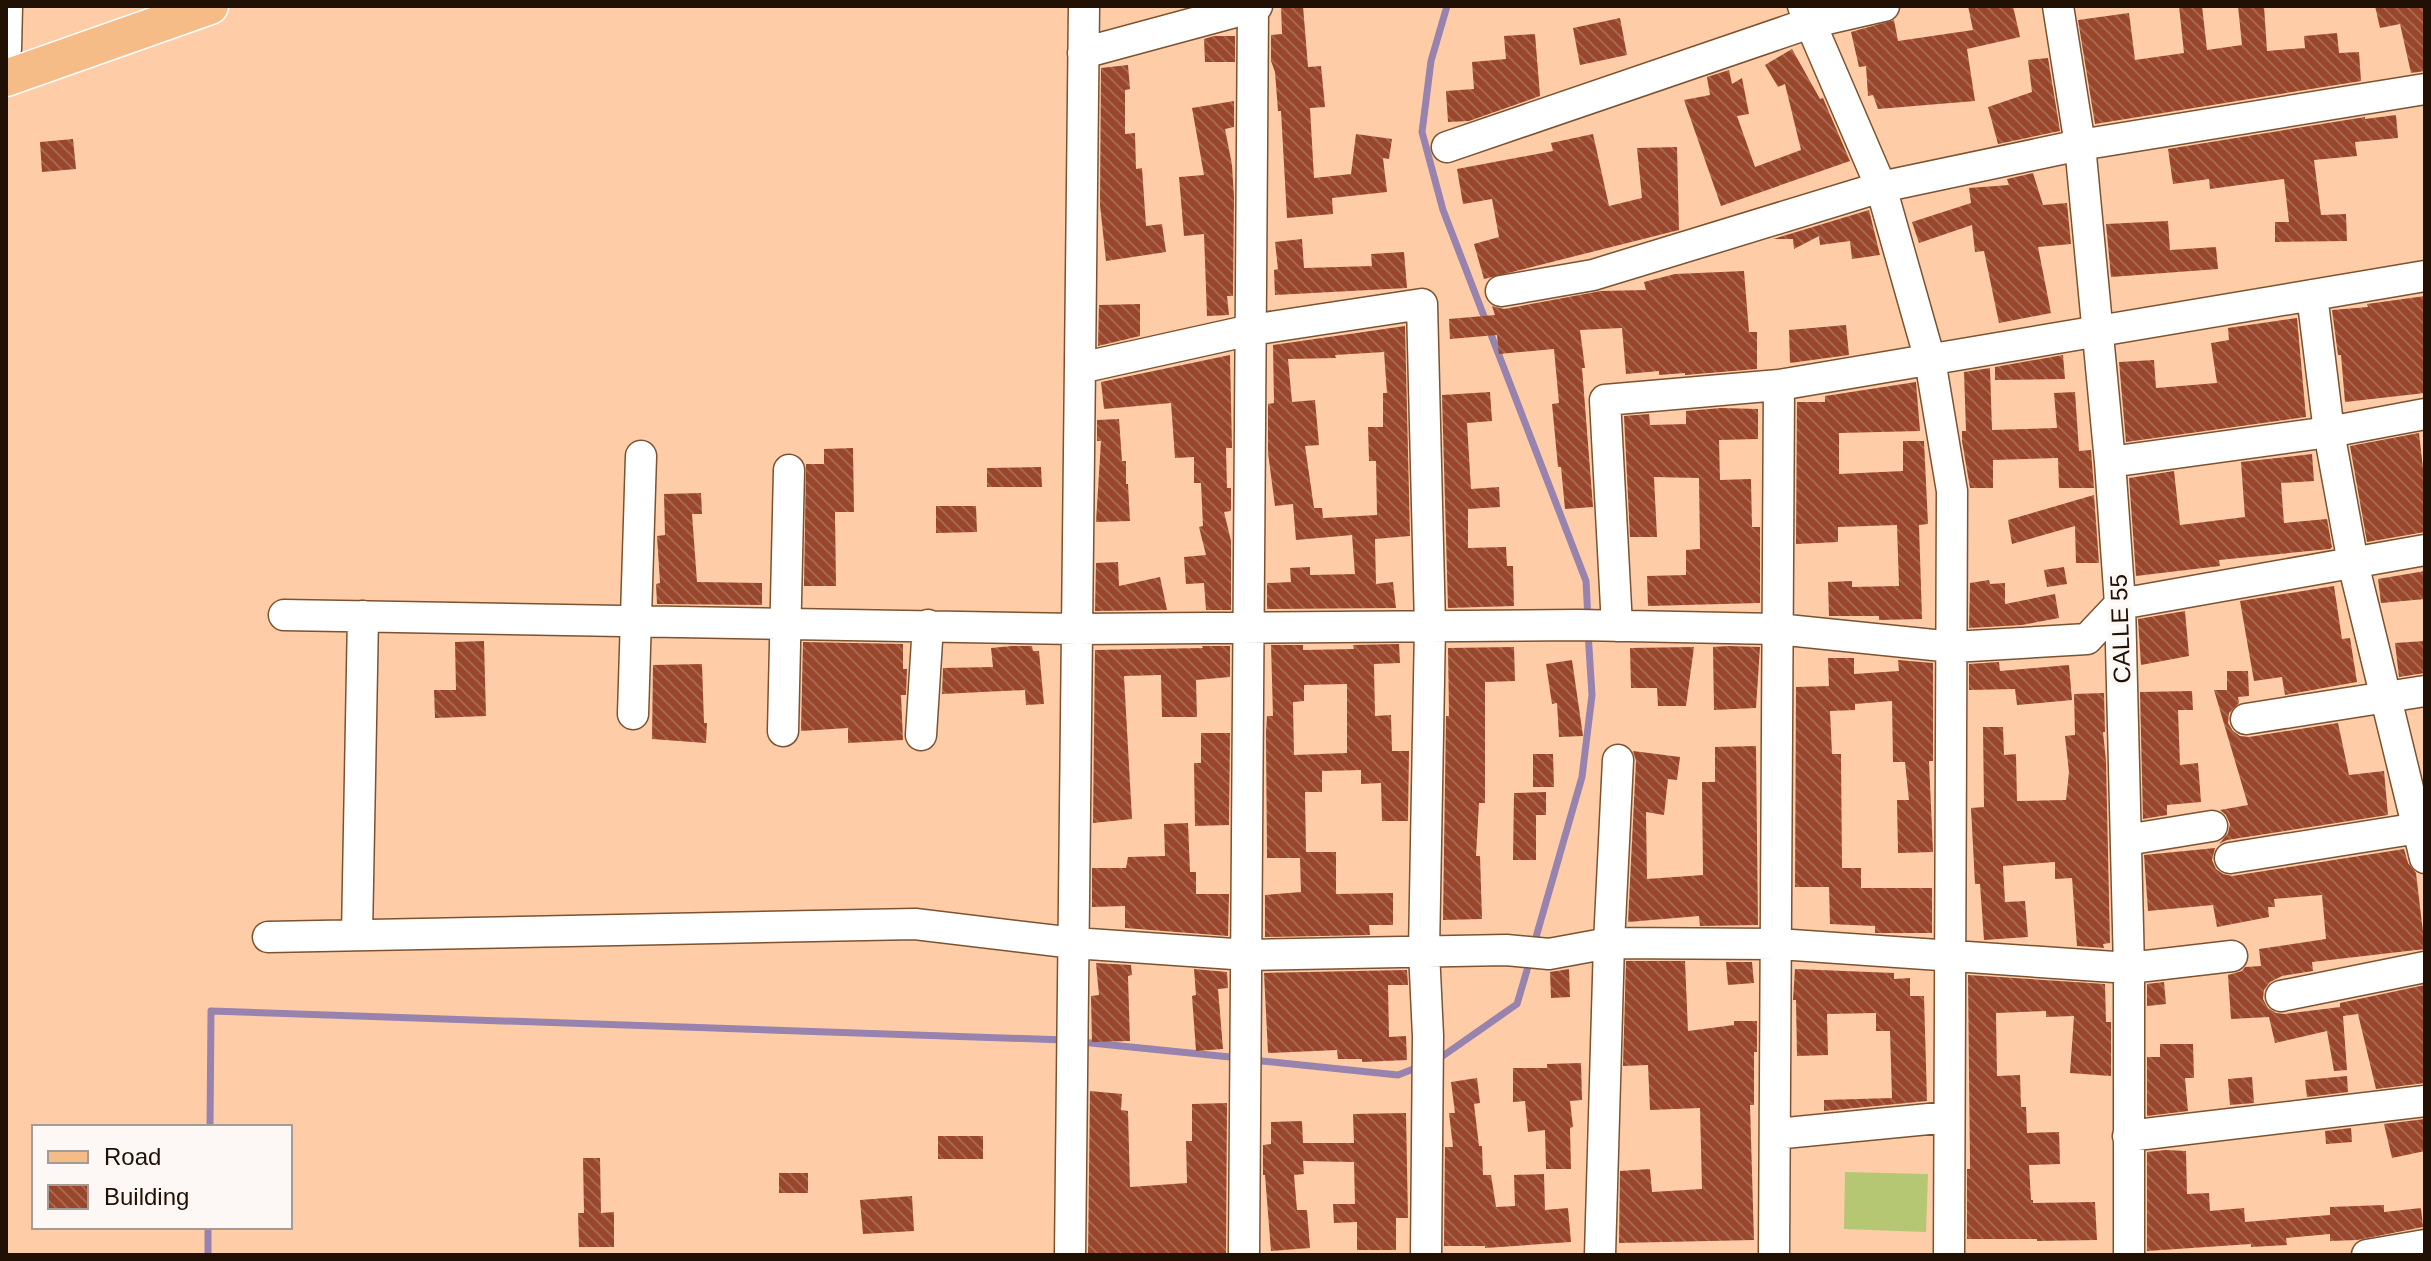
<svg xmlns="http://www.w3.org/2000/svg" width="2431" height="1261" viewBox="0 0 2431 1261" font-family="Helvetica,sans-serif">
  <style>
    .green { fill: #b6c774 }
    .lines { fill: none; stroke-linecap: round; stroke-linejoin: round }
    .stream { stroke: #9783ae; stroke-width: 7 }
    .building { fill: url(#building-back-hatch); fill-rule: evenodd }
    .minor-casing { stroke: #7c5230; stroke-width: 33 }
    .major-casing { stroke: #fff; stroke-width: 39 }
    .minor { stroke: #fff; stroke-width: 30 }
    .major { stroke: #f6bc88; stroke-width: 36 }
    .labels { text-anchor: middle; dominant-baseline: central; stroke-width: 8; stroke-linejoin: round; paint-order: stroke }
    .street-label { font-size: 24px; fill: #211004; stroke: #fdf8f5 }
  </style>
  <defs>
    <pattern id="building-back-hatch" width="6" height="6" patternUnits="userSpaceOnUse" patternTransform="scale(2)"><rect width="6" height="6" fill="#99462a"/><path d="M-1 5l2 2M0 0l6 6M5-1l2 2" fill="none" stroke="#a46853"/></pattern>
  </defs>
  <rect width="100%" height="100%" fill="#fecda8"/>
  <path class="green" d="M1845 1172 1928 1174 1926 1232 1844 1229Z"/>
  <g class="lines">
    <path class="stream" d="M1447 6 1431 61 1422 132 1443 210 1586 581 1588 620
      M1534 944 1582 777 1592 695 1588 632
      M1081 1042 1240 1058
      M1252 1060 1398 1075 1421 1066
      M1437 1060 1517 1004 1530 960
      M210 1127 211 1011 1065 1040
      M208 1255V1227"/>
  </g>
  <path class="building" d="M1281 6H1303L1308 67 1321 66 1325 107 1310 108 1314 178 1351 174 1356 134 1392 139 1389 159 1383 158 1387 192 1332 198 1333 214 1287 218 1281 111H1278L1275 72 1271 61V35L1282 34Z
    M1968 6H2013L2020 37 1967 49 1975 101 1878 109 1873 95 1868 96 1866 66 1859 67 1851 32 1894 20 1898 41 1973 30Z
    M2179 6H2202L2207 50 2242 45 2238 6H2264L2267 51 2305 48 2304 36 2337 33 2339 53 2359 52 2361 81 2095 124 2078 20 2129 13 2135 60 2184 53Z
    M2375 6H2425V71L2411 73 2400 24 2380 28Z
    M1620 18 1627 55 1580 65 1573 28Z
    M1535 34 1540 96 1469 121 1448 122 1446 91 1474 89 1472 62 1506 59 1504 36Z
    M1214 36H1235V62H1205L1204 39Z
    M1792 49 1820 99 1823 98 1850 161 1721 206 1684 100 1710 95 1707 77 1729 70 1732 84 1742 78 1749 114 1737 116 1755 167 1801 150 1785 84 1778 87 1765 65Z
    M2048 58 2060 131 1998 144 1988 107 2032 92 2028 60Z
    M1128 65 1130 89 1125 90V134L1135 133 1136 169 1142 168 1146 226 1162 224 1166 252 1106 261 1100 205 1101 68Z
    M1234 101V127L1225 129 1232 165 1234 197 1233 296H1227L1229 315 1207 316 1204 234 1184 236 1179 177 1204 175 1192 108Z
    M2396 115 2398 138 2355 142 2357 156 2314 160 2321 215 2346 214 2347 241 2275 242V222H2289L2284 179 2210 189 2209 179 2173 184 2168 149 2365 117V119Z
    M1593 134 1609 206 1642 198 1637 148 1677 147 1679 230 1484 279 1474 244 1499 237 1492 199 1463 204 1457 169 1553 151 1551 143Z
    M73 139 76 169 42 172 40 142Z
    M2033 173 2043 205 2067 203 2071 244 2038 247 2051 313 1999 323 1984 251 1975 252 1972 225 1919 243 1912 222 1971 203 1969 188 2009 185 2007 179Z
    M1869 210 1880 255 1852 259 1850 241 1820 245 1819 236 1794 249 1793 239H1773Z
    M2168 221 2170 250 2216 247 2218 269 2111 277 2106 224Z
    M1302 239 1304 268 1372 266 1371 254 1404 252 1407 288 1275 295 1274 270 1278 269 1275 242Z
    M1744 271 1749 332H1757V369L1685 375V373L1659 375V371L1626 374 1622 328 1580 330 1585 368H1582L1593 507 1565 509 1561 467H1558L1552 404 1559 403 1554 349 1499 354 1497 335 1450 339 1449 319 1495 315 1492 306 1504 309 1601 291 1646 290 1644 282 1675 274Z
    M2425 296V393L2345 402 2341 355H2338L2332 310 2368 307 2367 304Z
    M1140 304V336L1098 346 1099 305Z
    M2297 318 2306 417 2126 442 2119 362 2154 360 2156 388 2217 383 2211 343 2229 340 2228 328Z
    M1846 325 1849 355 1790 363 1789 330Z
    M1405 326 1410 536 1375 539 1376 584 1393 582 1396 608 1267 609V583L1291 582 1290 568 1310 567V575L1355 574 1352 535 1296 540 1293 504 1275 506 1268 453V404L1274 403 1273 345ZM1384 352 1387 393H1383V427H1368L1369 461H1376L1377 515 1323 518 1322 508H1314L1305 446 1319 445 1315 400 1292 402 1288 359 1336 358 1335 355Z
    M1230 355 1232 448H1226L1227 488H1231V511L1224 512 1231 541V610H1206L1204 583 1186 584 1184 557 1206 555 1199 527 1203 526 1201 483H1194V457L1175 458 1171 403 1104 409 1101 382Z
    M2063 355 2065 379 1995 380V367Z
    M1990 368 1992 430 2057 428 2054 393 2075 392 2079 451 2091 450 2094 488H2059L2058 458 1993 460V488H1970L1962 441V431H1966L1964 372Z
    M1916 382 1920 431 1839 433V474L1903 471V441H1924L1928 524 1919 525 1922 619 1879 620V616H1829L1828 582 1852 581V587L1899 586 1897 525 1838 527V542L1796 544 1797 402H1825V396Z
    M1490 392 1492 421 1467 423 1471 489 1499 487 1500 507 1468 509V548L1506 547 1507 566H1513L1514 606 1448 608 1442 395Z
    M1721 408 1758 409V439L1719 440 1720 480 1751 479 1752 527H1760V603L1648 606 1647 576 1686 575V550L1700 549 1699 478 1654 477 1657 537H1630L1624 416 1649 414 1650 425 1686 424V411Z
    M1119 419 1122 461H1126V484H1128L1130 521 1096 522 1101 441H1097V420Z
    M2419 433 2425 486V532L2367 542 2350 446Z
    M853 448 854 512H835L836 586H804L806 464H824V449Z
    M2312 454 2314 481 2281 483 2284 523 2327 519 2332 547 2330 549 2219 560 2220 566 2136 576 2129 478 2174 471 2180 525 2245 517 2241 462Z
    M1041 467 1042 487H987V468Z
    M701 493 702 514H692L697 582 762 583V605L657 604 656 584 660 583 657 536 665 535 664 494Z
    M2094 495 2099 563H2076L2075 526 2012 544 2008 520Z
    M936 506H976L977 532 936 533Z
    M1118 562 1119 586 1160 577 1167 610 1095 611 1096 563Z
    M2064 567 2067 584 2047 587 2044 570Z
    M2425 571V599L2381 603 2378 579Z
    M1989 580 1990 584 2005 583V604L2055 594 2059 618 2022 625 1969 628 1970 583Z
    M2334 586 2342 639 2350 638 2357 682 2285 695 2282 677 2254 681 2240 601Z
    M2185 611 2189 656 2141 665 2138 619Z
    M484 641 486 716 435 718 434 690H456L455 642Z
    M2425 641V673L2399 677 2395 643Z
    M803 642 903 644V669H907L906 695H901L903 740 848 743V728L801 731Z
    M1399 644 1400 663 1374 664 1375 716 1391 715 1392 751H1409L1408 821H1382L1381 783 1361 784V770L1322 771V792H1305L1306 852H1336V894L1393 893V925H1369L1370 935 1265 937V895L1301 892 1300 858H1267L1266 733 1267 716H1273L1271 645H1303V650L1354 649 1353 645ZM1347 684V753L1294 755 1293 702 1304 701V685Z
    M1012 646H1032L1033 651H1039L1044 704 1026 705 1025 690 942 694 943 668 993 667 991 648Z
    M1202 646H1230V677L1196 680 1197 717H1162L1161 675 1124 676 1132 819 1093 823 1095 650 1203 648Z
    M1728 646 1760 647 1756 708 1714 710 1713 647Z
    M1514 647 1515 681 1485 682V803H1479L1476 856H1480L1482 919 1443 920 1446 716H1449L1448 648Z
    M1694 647 1686 706H1658L1657 688H1631L1630 648Z
    M1828 658H1854V674L1899 671 1898 660 1933 663V761H1929L1933 852 1898 853 1897 800H1909L1905 762H1893L1892 701 1855 704V710L1830 711 1832 754H1841L1842 868H1861V888H1932V933H1875V926L1830 924 1829 887H1795L1796 687 1829 686Z
    M1572 660 1583 736 1559 737 1557 703 1552 704 1546 664Z
    M1999 662 2000 671 2069 665 2072 700 2017 705 2015 689 1969 690V664Z
    M702 664 704 723H707L706 743 652 739 653 665Z
    M2227 671H2248L2249 696 2238 697 2239 703 2229 713 2228 723 2233 731 2240 736 2249 737 2338 723 2349 775 2384 771 2388 815 2227 840 2219 844 2228 833 2230 824 2226 815 2220 810 2248 805 2214 690H2227Z
    M2192 691 2193 710H2178L2180 765 2198 763 2201 802 2167 805V815L2143 819 2140 692Z
    M2104 693 2105 732H2103L2106 761 2110 943 2103 944 2104 948 2077 946 2072 878 2055 879V862L2003 866 2005 902 2025 901 2028 937 1984 940 1980 884H1975L1971 808 1984 807 1983 727H2003L2004 755 2016 754 2017 801 2066 800 2069 772 2065 736 2075 735 2074 694Z
    M1201 733H1230L1229 825 1195 826 1194 763H1201Z
    M1756 746 1758 925 1700 926 1699 916 1628 922 1636 761 1633 751 1680 757 1677 780 1668 779 1664 815 1646 812 1647 879 1703 875 1702 782H1715V747Z
    M1533 754H1553L1554 787H1533Z
    M1546 792V815H1536V860H1513L1514 793Z
    M1188 823 1190 872H1196V894H1229L1228 936 1125 928V906L1092 907V868H1126L1128 857 1165 856 1164 824Z
    M2215 848 2212 860 2216 869 2223 874 2232 876 2404 849 2408 863 2416 873 2425 949 2312 962 2313 971 2282 976 2270 982 2264 990 2263 999 2268 1008 2276 1013 2285 1014 2340 1007V1003L2425 985V1083L2376 1089 2358 1014 2343 1016 2347 1070 2334 1071 2327 1031 2275 1043 2269 1017 2231 1019 2228 975 2242 971 2245 967 2261 966 2259 949 2326 939 2322 895 2274 899 2275 907H2268L2269 917 2217 927 2213 905 2148 911 2144 855Z
    M1626 961H1685L1688 1031 1734 1025V1021H1757V1052H1754V1105H1750L1754 1240 1619 1243 1620 1171 1650 1169 1652 1192 1702 1189 1700 1108 1650 1110 1648 1065 1623 1066Z
    M1726 962H1752L1754 983 1728 985Z
    M1096 963 1131 965 1132 975 1128 976 1130 1041 1092 1042 1091 996 1099 995Z
    M1194 969 1227 972 1228 988 1218 989 1223 1049 1196 1051 1192 996 1196 995Z
    M1569 969 1570 997 1551 998 1550 972Z
    M1795 969 1894 973V979L1910 978V996H1924L1927 1101 1824 1111V1100L1892 1098 1890 1031H1876V1013L1827 1014 1828 1055 1797 1056 1796 1000H1793Z
    M1407 970 1408 985H1388L1389 1037 1406 1036 1407 1060 1362 1062V1059H1338L1337 1050 1268 1053 1264 973Z
    M1968 975 2105 984 2106 1022H2111V1076L2070 1073 2074 1016 2046 1017V1011L1996 1013 1997 1076 2020 1075 2021 1107H2026L2027 1133 2059 1132 2060 1164 2029 1165 2031 1200H2033V1203L2095 1202 2097 1240 2037 1241V1239H1967V1169H1970Z
    M2164 982 2166 1004 2147 1006V984Z
    M2160 1044H2193L2194 1078H2185L2188 1111 2147 1116V1057H2160Z
    M1581 1063 1582 1100 1570 1101 1573 1127 1570 1128 1571 1169H1546L1545 1130 1528 1132 1525 1101 1513 1102V1068H1547V1064Z
    M2347 1076 2348 1092 2307 1097 2305 1080Z
    M2252 1077 2254 1103 2230 1105 2228 1079Z
    M1477 1078 1480 1103 1474 1104 1479 1146H1482L1483 1175H1491L1496 1207 1515 1206 1514 1175 1544 1174 1545 1210 1568 1208 1571 1242 1485 1248V1246H1444L1445 1147H1453L1449 1113H1455L1451 1082Z
    M1090 1091 1122 1094 1121 1110 1128 1111 1130 1187 1187 1183 1186 1141H1192V1104L1227 1103 1226 1255H1088Z
    M1406 1113 1408 1218H1396V1250H1357V1222L1334 1223 1333 1204H1355L1354 1162 1303 1161 1304 1174 1294 1175 1297 1210H1307L1310 1248 1271 1251 1265 1175H1263V1145L1271 1144V1122L1302 1121 1303 1143H1354L1353 1114Z
    M2425 1119V1151L2392 1158 2384 1124Z
    M2351 1128 2352 1142 2326 1144 2325 1131Z
    M938 1136H983V1159H938Z
    M2166 1150 2186 1151 2187 1194 2209 1193 2210 1211 2244 1208 2245 1222 2330 1215V1207L2384 1205V1212L2421 1208 2423 1227 2357 1240 2330 1241V1234L2286 1238 2287 1245 2251 1247V1244L2147 1251V1152Z
    M583 1158H600L601 1213 614 1212V1247H579L578 1213H584Z
    M779 1173H808V1193H779Z
    M912 1196 914 1231 863 1234 860 1200Z"/>
  <g class="lines">
    <defs>
      <path id="minor" d="M1803 6 1881 187 1930 360 1952 491 1949 1255
        M2058 6 2080 145 2110 462 2120 604 2129 968V1255
        M6 49 7 6
        M1083 53 1257 6
        M1447 147 1810 23 1884 6
        M1501 291 1593 275 1881 187 2080 145 2425 89
        M2312 295 2329 432 2353 563 2425 858
        M1080 368 1251 330 1422 304 1430 626 1424 951 1428 1036 1426 1255
        M2110 462 2329 432 2425 414
        M284 615 1077 629 1578 625 1777 629 1953 647 2087 639 2120 604 2425 550
        M1617 626 1605 400 1779 385 2425 276
        M633 714 641 456
        M2246 719 2425 691
        M783 731 789 470
        M921 735 928 625
        M2126 840 2212 826
        M2230 858 2425 827
        M357 935 363 616
        M268 937 915 924 1074 943 1248 955 1506 950 1549 954 1609 943 1777 944 2129 968 2232 956
        M2281 996 2425 967
        M1775 1134 1949 1117
        M2128 1136 2425 1101
        M1070 1255 1084 6
        M1244 1255 1253 6
        M1600 1255 1609 943 1618 760
        M1774 1255 1779 385
        M2367 1255 2425 1245"/>
      <path id="major" d="M6 78 210 6"/>
    </defs>
    <use href="#minor" class="minor-casing"/>
    <use href="#major" class="major-casing"/>
    <use href="#minor" class="minor"/>
    <use href="#major" class="major"/>
  </g>
  <g class="labels">
    <g class="street-label">
      <text transform="translate(2120 629) rotate(-92)">CALLE 55</text>
    </g>
  </g>
  <rect width="2431" height="1261" fill="none" stroke="#211004" stroke-width="16"/>
  <rect x="32" y="1125" width="260" height="104" fill="#fdf8f5" stroke="#a59b95" stroke-width="2"/>
  <rect x="48" y="1151" width="40" height="12" fill="#f6bc88" stroke="#a59b95" stroke-width="2"/>
  <text x="104" y="1165" font-size="24" fill="#211004">Road</text>
  <rect x="48" y="1185" width="40" height="24" fill="url(#building-back-hatch)" stroke="#a59b95" stroke-width="2"/>
  <text x="104" y="1205" font-size="24" fill="#211004">Building</text>
</svg>
